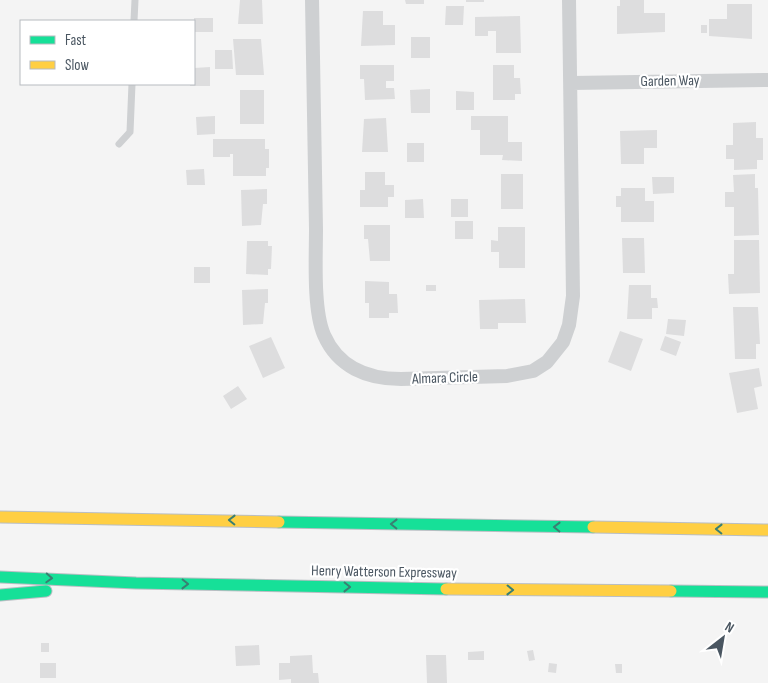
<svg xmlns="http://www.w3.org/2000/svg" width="768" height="683" viewBox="0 0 768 683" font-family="'Sofia Sans Condensed',sans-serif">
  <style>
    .building { fill: #ddddde }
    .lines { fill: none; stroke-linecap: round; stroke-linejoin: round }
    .fast-casing { stroke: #b9bec3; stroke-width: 13 }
    .slow-casing { stroke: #b9bec3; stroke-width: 13 }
    .lane { stroke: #ced0d2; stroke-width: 7 }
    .street { stroke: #ced0d2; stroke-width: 14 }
    .fast { stroke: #16e098; stroke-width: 11 }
    .slow { stroke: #ffcf43; stroke-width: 11 }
    .oneway { stroke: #3a7f72 }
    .labels { text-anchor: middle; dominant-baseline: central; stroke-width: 4.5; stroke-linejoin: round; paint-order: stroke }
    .street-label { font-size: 15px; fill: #4a5661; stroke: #fff }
  </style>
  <rect width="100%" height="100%" fill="#f4f4f4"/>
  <path class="building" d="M240 0H262L263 24H238Z
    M405 0H424V4H406Z
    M466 0H484V2H466Z
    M620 0H644V13H665V32L617 34V6H620Z
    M727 4H752V39L709 36V19H727Z
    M446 6H464L463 25H445Z
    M363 11H383V25H395V45L361 46Z
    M520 16 521 53H496V31H488V36H475V17Z
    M194 18H213V32H194Z
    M701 25H707V33H701Z
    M411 37H430V58H411Z
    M233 39H261L264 75H236Z
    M215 50H232L233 69H215Z
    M360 65H394V81H386V88H394L395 99 365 100 364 79H360Z
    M493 65H514V78H520L521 94H515V100H493Z
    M210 67V86H190V84H194V68Z
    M430 89V113H411L410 90Z
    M240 90H264V124H240Z
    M456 91 474 92V110H456Z
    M215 116V134L197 135 196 117Z
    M471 116H508V142H522V161L502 160 503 155H480V130H471Z
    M386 118 388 152H362L364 119Z
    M756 122V138H763V160H757V169L734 170V159H726V145H733V123Z
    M657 130V148H644V164H621L620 131Z
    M213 139H265V149H269V168H266V176H233V154H230V157H213Z
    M407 143H424V162H407Z
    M204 169 205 185H187L186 170Z
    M365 172H385V185H394V197H388V207H360V190H365Z
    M501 174H523V209H501Z
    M755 174V188H758L759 235 734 236V207H725V192H734L733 175Z
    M652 177H674V193L653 194Z
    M621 188H645V201H654V222H621V207H616V196H621Z
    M267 189V204H263L261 225 242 226 241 190Z
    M423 199 424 218H405V200Z
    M451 199H468V217H451Z
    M455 221H473V239H455Z
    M364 225H390V261H370L368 239H364Z
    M498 227H525V268H499V252H491V240L498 241Z
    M622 238H644L645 273H623Z
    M734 240H759L760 293 729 294 728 274H734Z
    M247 241H268V246H272L271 269H268V275L246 274Z
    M194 267H210V283H194Z
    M365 281 389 282V294H397L398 313H389V318H369V303H365Z
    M426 285H436V291H426Z
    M629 285H651V298H657L658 308H652V319H627Z
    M268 289V303H265L263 324 243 325 242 290Z
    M525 299 526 323H498V329H480L479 300Z
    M733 307H758L760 344H756V359H735Z
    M668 319 686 320 684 336 666 334Z
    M620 331 643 339 631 371 608 362Z
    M665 336 681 342 676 356 660 350Z
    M271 337 285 368 263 378 249 346Z
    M759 368 762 386 754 388 758 409 737 413 729 373Z
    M238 386 247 399 231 409 223 396Z
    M41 643H49V652H41Z
    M259 645 260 665 236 666 235 646Z
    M533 650 535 660 529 661 527 651Z
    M484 651V660H468V652Z
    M312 655 313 673H318L319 683H291V679L279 680V663H290V656Z
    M426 655H446L447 683H427Z
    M40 663H56V678H40Z
    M549 663 557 664 556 673 548 672Z
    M615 664H622V673H616Z"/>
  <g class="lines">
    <defs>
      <path id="fast" d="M279 522 593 527
        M0 577 136 583 446 589
        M671 591 768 592
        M0 595 46 591"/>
      <path id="slow" d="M0 517 279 522
        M593 527 768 530
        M446 589 671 591"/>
    </defs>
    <use href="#fast" class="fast-casing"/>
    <use href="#slow" class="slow-casing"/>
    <path class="lane" d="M134 21 135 0
      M119 144 130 132 132 84"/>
    <path class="street" d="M312 0C313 76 314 152 316 229 316 257 313 310 324 335 338 367 367 379 401 379L507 376 533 371 547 362 563 342 569 325 573 296 569 0
      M572 83 768 80"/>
    <use href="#fast" class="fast"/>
    <use href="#slow" class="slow"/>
  </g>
  <defs><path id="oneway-chevron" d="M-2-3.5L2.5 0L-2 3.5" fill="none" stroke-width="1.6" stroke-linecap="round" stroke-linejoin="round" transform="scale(1.25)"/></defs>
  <g class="oneway">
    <use href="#oneway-chevron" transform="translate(232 520) rotate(-179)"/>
    <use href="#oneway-chevron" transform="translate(394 524) rotate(-179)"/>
    <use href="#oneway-chevron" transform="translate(557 527) rotate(-179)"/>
    <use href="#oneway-chevron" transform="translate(719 529) rotate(-179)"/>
    <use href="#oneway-chevron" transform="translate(49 578) rotate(3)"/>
    <use href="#oneway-chevron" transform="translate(185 584) rotate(1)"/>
    <use href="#oneway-chevron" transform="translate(347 587) rotate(1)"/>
    <use href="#oneway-chevron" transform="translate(510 590) rotate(1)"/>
  </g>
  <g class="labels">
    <g class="street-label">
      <text transform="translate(670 81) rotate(-1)">Garden Way</text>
      <text transform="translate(445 378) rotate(-2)">Almara Circle</text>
      <text transform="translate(384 572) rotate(1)">Henry Watterson Expressway</text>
    </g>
  </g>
  <rect x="20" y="20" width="175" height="65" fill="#ffffff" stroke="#b7bbc0"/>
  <rect x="30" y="36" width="25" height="8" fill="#16e098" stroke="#b7bbc0"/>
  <text x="65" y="45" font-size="15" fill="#4a5661">Fast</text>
  <rect x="30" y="61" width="25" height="8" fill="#ffcf43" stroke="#b7bbc0"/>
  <text x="65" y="70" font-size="15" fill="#4a5661">Slow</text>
  <g transform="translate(723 638) rotate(31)" stroke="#ffffff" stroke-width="4" paint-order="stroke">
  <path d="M0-4L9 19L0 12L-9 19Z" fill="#4a5661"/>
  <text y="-8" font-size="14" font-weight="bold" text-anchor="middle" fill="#4a5661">N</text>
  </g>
</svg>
